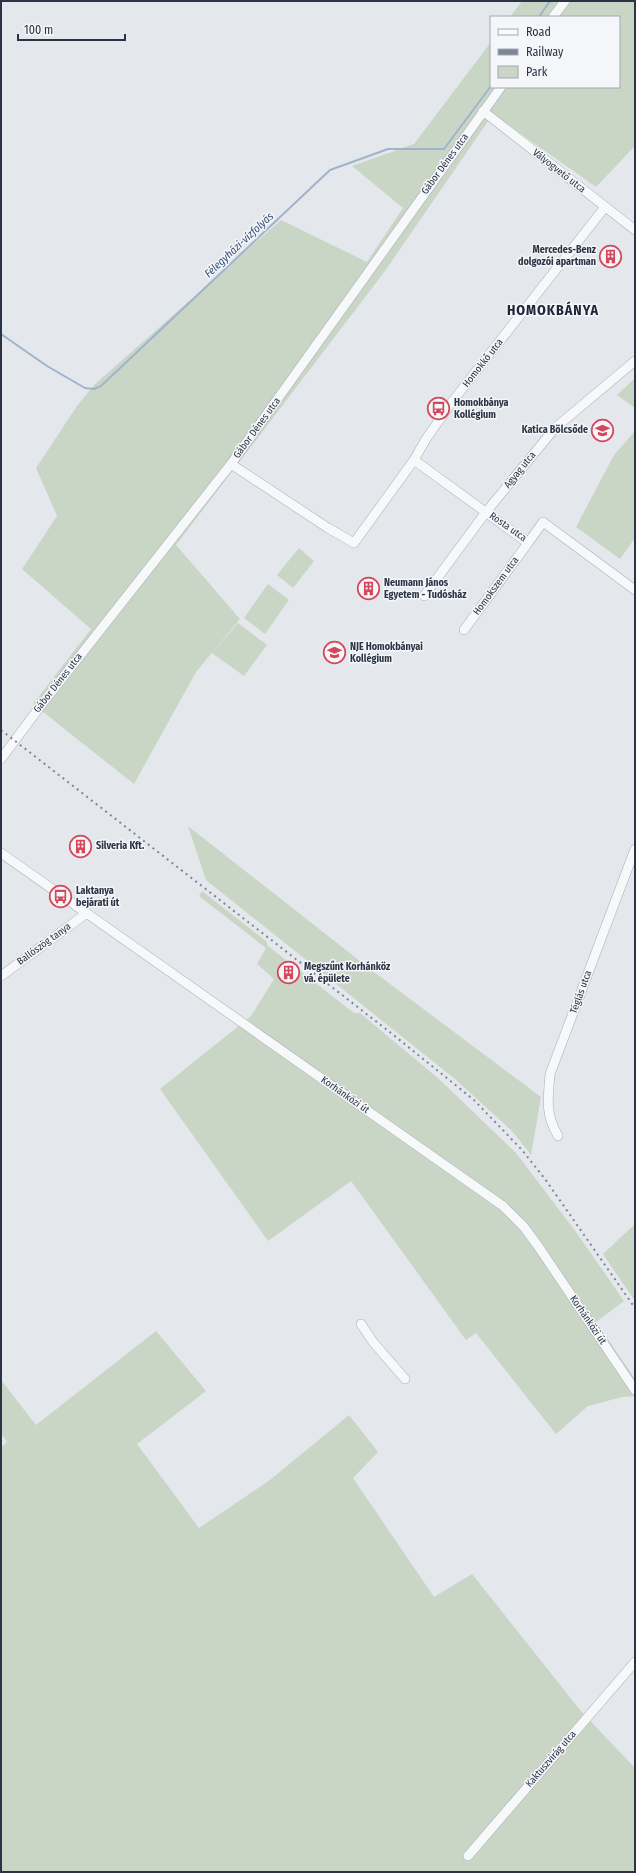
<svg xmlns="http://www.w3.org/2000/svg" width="636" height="1873" viewBox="0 0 636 1873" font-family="'Fira Sans Condensed',sans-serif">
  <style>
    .green { fill: #c9d6c5 }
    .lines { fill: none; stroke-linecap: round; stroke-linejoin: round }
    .stream { stroke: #9fb4cc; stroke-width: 2 }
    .minor-casing { stroke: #a9aeb7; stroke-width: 10 }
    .minor { stroke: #f7f8fa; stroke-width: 9 }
    .rail { stroke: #7d8696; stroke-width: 2; stroke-dasharray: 2 4; stroke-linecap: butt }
    .labels { text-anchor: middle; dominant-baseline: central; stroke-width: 3; stroke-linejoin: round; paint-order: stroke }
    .street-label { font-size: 10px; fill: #2b3445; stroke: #f4f6f9 }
    .poi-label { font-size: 10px; font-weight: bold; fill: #2b3445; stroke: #f4f6f9; text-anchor: start }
    .water-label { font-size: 11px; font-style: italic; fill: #34527a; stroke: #f4f6f9 }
    .district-label { font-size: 14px; font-weight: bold; letter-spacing: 1px; fill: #1d2536; stroke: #f4f6f9 }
  </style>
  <rect width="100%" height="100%" fill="#e4e7ec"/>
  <path class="green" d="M522 1H635V146L596 187 493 114 385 271 176 545 240 619 196 672 134 784 33 704 91 629 22 569 57 516 36 468 77 406 94 385 281 220 367 262 403 208 352 166 414 144 491 42V87H619V17H510Z
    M635 378V408L617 395Z
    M635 431V538L620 559 576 527 614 455Z
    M299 548 314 561 293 588 277 575Z
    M268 584 289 600 265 634 244 618Z
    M238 623 267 645 244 676 212 653Z
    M188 826 370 969 541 1097 531 1155 512 1131 455 1079 206 880Z
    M202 891 266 941 268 946 354 1013H360L439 1079 516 1153 576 1232 624 1301 596 1322 635 1379V1396L622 1397 588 1406 556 1434 476 1333 466 1340 351 1181 268 1241 160 1089 251 1016 274 979 257 964 266 948 199 896Z
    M635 1224V1301L603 1254Z
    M156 1331 206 1391 137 1444 199 1528 270 1480 349 1415 378 1452 353 1478 434 1597 472 1574 580 1710 635 1768V1872H1V1447L7 1442 1 1433V1380L36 1425Z"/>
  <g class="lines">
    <path class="stream" d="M539 17 550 1
      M1 334 47 366 85 388 94 389 101 386 330 170 388 149H444L491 86"/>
    <defs>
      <path id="minor" d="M553 17 565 1
        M483 111 635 230
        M414 460 528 543 543 522 635 590
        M231 464 328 528 354 543 414 460 426 439 452 402 605 207
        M424 596 486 512 555 428 635 361
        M464 630 528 543
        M1 759 42 704 231 464 501 87
        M1 853 503 1206 524 1227 538 1246 635 1390
        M1 976 87 913
        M558 1136C545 1114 548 1099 550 1074L635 849
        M361 1324 373 1342 405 1379
        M468 1856 635 1662"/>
    </defs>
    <use href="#minor" class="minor-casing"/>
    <use href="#minor" class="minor"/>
    <path class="rail" d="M1 730 391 1033 474 1100 522 1150 545 1179 635 1308"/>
  </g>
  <defs>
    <symbol id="building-ring" viewBox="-11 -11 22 22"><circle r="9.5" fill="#f4f6f9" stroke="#d1495b" stroke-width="1.5"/><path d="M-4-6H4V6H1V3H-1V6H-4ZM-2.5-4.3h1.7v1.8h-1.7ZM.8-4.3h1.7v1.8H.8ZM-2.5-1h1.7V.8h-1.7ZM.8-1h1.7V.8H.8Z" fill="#d1495b"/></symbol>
    <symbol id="bus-ring" viewBox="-11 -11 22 22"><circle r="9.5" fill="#f4f6f9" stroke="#d1495b" stroke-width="1.5"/><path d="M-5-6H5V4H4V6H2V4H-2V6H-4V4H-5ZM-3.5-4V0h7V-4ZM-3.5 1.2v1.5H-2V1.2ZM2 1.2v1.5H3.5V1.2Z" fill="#d1495b"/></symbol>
    <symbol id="school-ring" viewBox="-11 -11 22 22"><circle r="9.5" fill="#f4f6f9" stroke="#d1495b" stroke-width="1.5"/><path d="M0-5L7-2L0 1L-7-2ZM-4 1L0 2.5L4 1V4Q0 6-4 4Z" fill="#d1495b"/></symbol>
    <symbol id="university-ring" viewBox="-11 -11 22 22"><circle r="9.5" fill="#f4f6f9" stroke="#d1495b" stroke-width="1.5"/><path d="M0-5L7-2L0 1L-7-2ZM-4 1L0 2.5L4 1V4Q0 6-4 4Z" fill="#d1495b"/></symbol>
  </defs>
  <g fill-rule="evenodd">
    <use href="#building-ring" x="598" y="244" width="25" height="25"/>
    <use href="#bus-ring" x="426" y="396" width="25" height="25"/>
    <use href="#school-ring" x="590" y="418" width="25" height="25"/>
    <use href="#building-ring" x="356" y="576" width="25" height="25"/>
    <use href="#university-ring" x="322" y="640" width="25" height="25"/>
    <use href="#building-ring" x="68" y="834" width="25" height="25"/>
    <use href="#bus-ring" x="48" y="884" width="25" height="25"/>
    <use href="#building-ring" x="276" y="960" width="25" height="25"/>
  </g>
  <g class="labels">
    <g class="street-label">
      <text transform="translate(445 164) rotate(-54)">Gábor Dénes utca</text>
      <text transform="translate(559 171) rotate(38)">Vályogvető utca</text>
      <text transform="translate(483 363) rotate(-52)">Homokkő utca</text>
      <text transform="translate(257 428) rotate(-54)">Gábor Dénes utca</text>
      <text transform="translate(520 470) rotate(-51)">Agyag utca</text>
      <text transform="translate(508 527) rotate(35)">Rosta utca</text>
      <text transform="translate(496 586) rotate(-54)">Homokszem utca</text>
      <text transform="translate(58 683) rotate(-52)">Gábor Dénes utca</text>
      <text transform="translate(44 944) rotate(-36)">Ballószög tanya</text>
      <text transform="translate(581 992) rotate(-70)">Téglás utca</text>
      <text transform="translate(345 1095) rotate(35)">Korhánközi út</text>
      <text transform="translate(588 1320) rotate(56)">Korhánközi út</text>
      <text transform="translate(551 1759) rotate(-49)">Kaktuszvirág utca</text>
    </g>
    <g class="poi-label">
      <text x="596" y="250" text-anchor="end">Mercedes-Benz<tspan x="596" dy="12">dolgozói apartman</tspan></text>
      <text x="454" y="403">Homokbánya<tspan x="454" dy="12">Kollégium</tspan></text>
      <text x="588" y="430" text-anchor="end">Katica Bölcsőde</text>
      <text x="384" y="583">Neumann János<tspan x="384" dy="12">Egyetem - Tudósház</tspan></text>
      <text x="350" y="647">NJE Homokbányai<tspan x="350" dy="12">Kollégium</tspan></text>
      <text x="96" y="846">Silveria Kft.</text>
      <text x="76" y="891">Laktanya<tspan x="76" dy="12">bejárati út</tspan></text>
      <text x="304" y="967">Megszűnt Korhánköz<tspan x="304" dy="12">vá. épülete</tspan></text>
    </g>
    <g class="water-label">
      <text transform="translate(239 245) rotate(-43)">Félegyházi-vízfolyás</text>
    </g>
    <g class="district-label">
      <text x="553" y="310">HOMOKBÁNYA</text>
    </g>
  </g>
  <rect width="636" height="1873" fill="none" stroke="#2b3445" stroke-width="4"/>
  <rect x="490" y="16" width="130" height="72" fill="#f4f6f9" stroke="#a4a8b1"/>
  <rect x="498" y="29" width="20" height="6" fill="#f7f8fa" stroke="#a4a8b1"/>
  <text x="526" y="36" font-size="12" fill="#2b3445">Road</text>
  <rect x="498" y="49" width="20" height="6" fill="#7d8696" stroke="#a4a8b1"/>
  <text x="526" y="56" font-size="12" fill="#2b3445">Railway</text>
  <rect x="498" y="66" width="20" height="12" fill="#c9d6c5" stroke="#a4a8b1"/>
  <text x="526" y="76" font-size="12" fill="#2b3445">Park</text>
  <path d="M18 34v6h107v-6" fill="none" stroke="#2b3445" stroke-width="2"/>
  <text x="24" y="34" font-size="12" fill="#2b3445" stroke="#f4f6f9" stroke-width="3" paint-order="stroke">100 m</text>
</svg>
